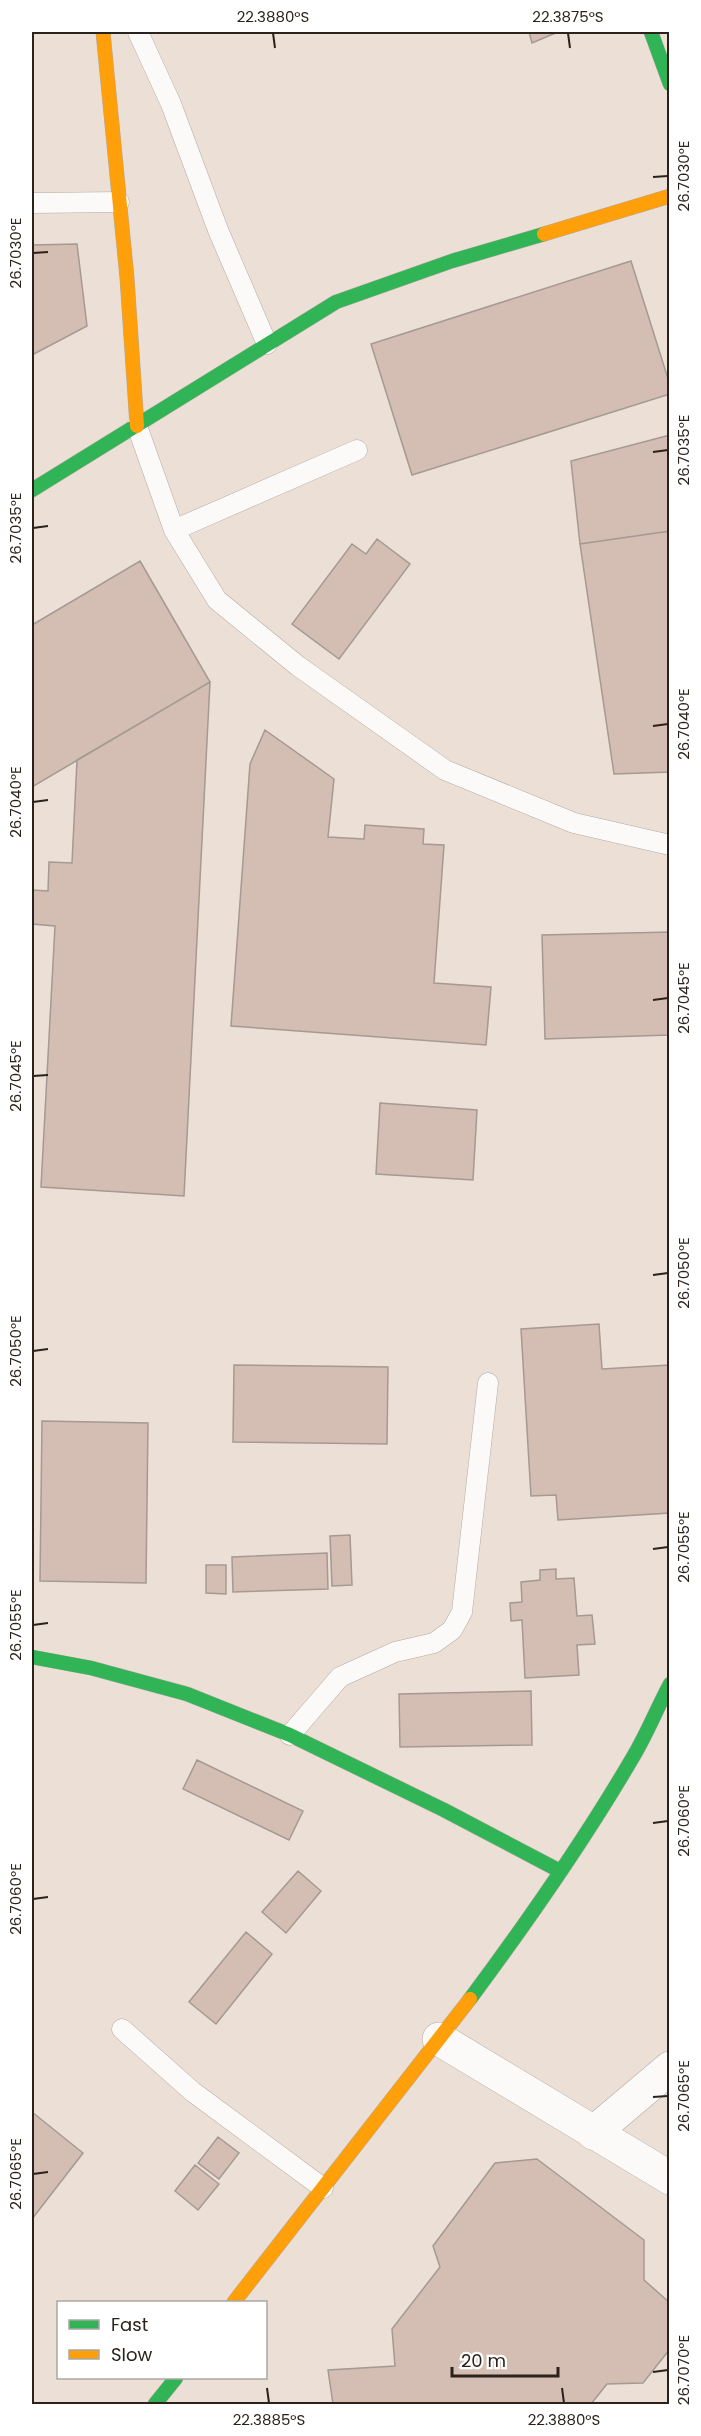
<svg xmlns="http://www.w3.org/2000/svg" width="701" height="2436" viewBox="0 0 701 2436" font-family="Poppins,sans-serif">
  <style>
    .building { fill: #d4bdb2; stroke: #a49a93; stroke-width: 1.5 }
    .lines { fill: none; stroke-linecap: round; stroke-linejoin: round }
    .lane-casing { stroke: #b3aaa2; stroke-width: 21 }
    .street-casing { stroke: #b3aaa2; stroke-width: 34 }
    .fast-casing { stroke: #b3aaa2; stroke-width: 15 }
    .slow-casing { stroke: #b3aaa2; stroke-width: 15 }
    .lane { stroke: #fcfaf9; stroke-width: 20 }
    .street { stroke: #fcfaf9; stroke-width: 33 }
    .fast { stroke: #30b455; stroke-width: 14 }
    .slow { stroke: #ff9f0a; stroke-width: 14 }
    .ticks { fill: none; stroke: #2a221b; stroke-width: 2 }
    .neatline { fill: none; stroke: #2a221b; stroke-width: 2 }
    .ticks-label { font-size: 15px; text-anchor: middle; fill: #2a221b }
  </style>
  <rect width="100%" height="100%" fill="#ece0d6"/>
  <path class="building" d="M529 32H558L532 43Z
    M77 244 87 326 32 355V245Z
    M631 261 670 385V394L412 475 371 344Z
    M670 435V531L580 544 571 461Z
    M670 531V772L614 774 580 544Z
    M377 539 410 564 339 659 292 624 352 544 366 554Z
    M140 561 210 682 32 787V625Z
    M210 682 184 1196 41 1187 55 926 32 924V890L48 891 49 862 72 863 77 760Z
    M265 730 334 779 328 837 364 839 365 825 424 829 423 844 444 845 434 983 491 987 486 1045 231 1026 250 764Z
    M670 932V1035L545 1039 542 935Z
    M380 1103 477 1110 473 1180 376 1174Z
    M599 1324 602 1369 669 1365 670 1513 558 1520 556 1495 531 1496 521 1329Z
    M234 1365 388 1367 387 1444 233 1442Z
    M42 1421 148 1423 146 1583 40 1581Z
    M350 1535 352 1585 332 1586 330 1536Z
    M327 1553 328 1589 233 1592 232 1557Z
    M206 1565H226V1594L206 1593Z
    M556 1569V1579L574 1578 577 1616 592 1615 595 1644 577 1645 579 1675 525 1678 522 1620 511 1621 510 1603 522 1602 521 1582 540 1580V1570Z
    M531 1691 532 1745 400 1747 399 1694Z
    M197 1760 303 1811 289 1840 183 1789Z
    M298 1871 321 1891 286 1933 262 1912Z
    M246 1932 272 1954 216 2024 189 2002Z
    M32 2112 83 2153 32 2219Z
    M218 2137 239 2153 219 2179 198 2163Z
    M537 2159 644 2240V2280L670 2303V2349L643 2383 607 2384 591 2404H333L328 2370 395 2366 392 2329 440 2267 433 2246 495 2163Z
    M195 2165 219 2184 198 2210 175 2191Z"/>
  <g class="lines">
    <defs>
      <path id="lane" d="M138 32 171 104 218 230 267 344
        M32 203 119 202
        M137 426 174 530 217 600 298 666 445 770 574 823 670 845
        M174 530 357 450
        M290 1735 340 1677 395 1652 434 1643 452 1630 462 1612 488 1383
        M122 2029 193 2092 323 2188"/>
      <path id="street" d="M439 2039 670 2178
        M593 2133 670 2068"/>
      <path id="fast" d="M651 32 670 84
        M32 490 336 302 452 261 544 234
        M32 1657 91 1668 187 1694 290 1735 444 1810 560 1871
        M470 1999C528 1921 584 1841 633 1757 647 1734 657 1708 670 1684
        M155 2404 176 2378"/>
      <path id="slow" d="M103 32 127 278 137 426
        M544 234 670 196
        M234 2302 470 1999"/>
    </defs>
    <use href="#lane" class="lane-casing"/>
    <use href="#street" class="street-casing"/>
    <use href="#fast" class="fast-casing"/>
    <use href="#slow" class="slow-casing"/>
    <use href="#lane" class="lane"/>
    <use href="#street" class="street"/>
    <use href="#fast" class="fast"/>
    <use href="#slow" class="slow"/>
  </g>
  <path class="ticks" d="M273 33 275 48M568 33 570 48M653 177 668 176M33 253 48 252M653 452 668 450M33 528 48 526M653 726 668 724M33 802 48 800M653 1000 668 998M33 1076 48 1075M653 1275 668 1273M33 1351 48 1349M653 1549 668 1547M33 1625 48 1623M653 1823 668 1821M33 1899 48 1897M653 2097 668 2096M33 2174 48 2172M653 2372 668 2370M267 2388 269 2403M562 2388 564 2403"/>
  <rect width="701" height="2436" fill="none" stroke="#ffffff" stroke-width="66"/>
  <rect x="57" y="2301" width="210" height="78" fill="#ffffff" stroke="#aaa7a4" stroke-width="1.5"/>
  <rect x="69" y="2320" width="30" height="9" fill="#30b455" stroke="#aaa7a4" stroke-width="1.5"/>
  <text x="111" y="2331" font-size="18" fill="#2a221b">Fast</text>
  <rect x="69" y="2350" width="30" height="9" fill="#ff9f0a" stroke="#aaa7a4" stroke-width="1.5"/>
  <text x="111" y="2361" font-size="18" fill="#2a221b">Slow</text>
  <path d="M452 2367v9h106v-9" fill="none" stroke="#2a221b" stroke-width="3"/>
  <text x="461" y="2367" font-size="18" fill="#2a221b" stroke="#ffffff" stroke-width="4.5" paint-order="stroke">20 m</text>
  <rect x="33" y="33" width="635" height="2370" class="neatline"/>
  <g class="ticks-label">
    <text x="273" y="22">22.3880°S</text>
    <text x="568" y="22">22.3875°S</text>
    <text transform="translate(684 176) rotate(-90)" y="5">26.7030°E</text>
    <text transform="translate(16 253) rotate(-90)" y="5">26.7030°E</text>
    <text transform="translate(684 450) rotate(-90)" y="5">26.7035°E</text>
    <text transform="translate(16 528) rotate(-90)" y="5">26.7035°E</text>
    <text transform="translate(684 724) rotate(-90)" y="5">26.7040°E</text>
    <text transform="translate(16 802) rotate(-90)" y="5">26.7040°E</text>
    <text transform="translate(684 998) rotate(-90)" y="5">26.7045°E</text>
    <text transform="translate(16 1076) rotate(-90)" y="5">26.7045°E</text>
    <text transform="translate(684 1273) rotate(-90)" y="5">26.7050°E</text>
    <text transform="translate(16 1351) rotate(-90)" y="5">26.7050°E</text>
    <text transform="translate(684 1547) rotate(-90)" y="5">26.7055°E</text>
    <text transform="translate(16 1625) rotate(-90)" y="5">26.7055°E</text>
    <text transform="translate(684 1821) rotate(-90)" y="5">26.7060°E</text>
    <text transform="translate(16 1899) rotate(-90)" y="5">26.7060°E</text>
    <text transform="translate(684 2096) rotate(-90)" y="5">26.7065°E</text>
    <text transform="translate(16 2174) rotate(-90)" y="5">26.7065°E</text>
    <text transform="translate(684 2370) rotate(-90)" y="5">26.7070°E</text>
    <text x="269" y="2425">22.3885°S</text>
    <text x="564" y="2425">22.3880°S</text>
  </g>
</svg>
